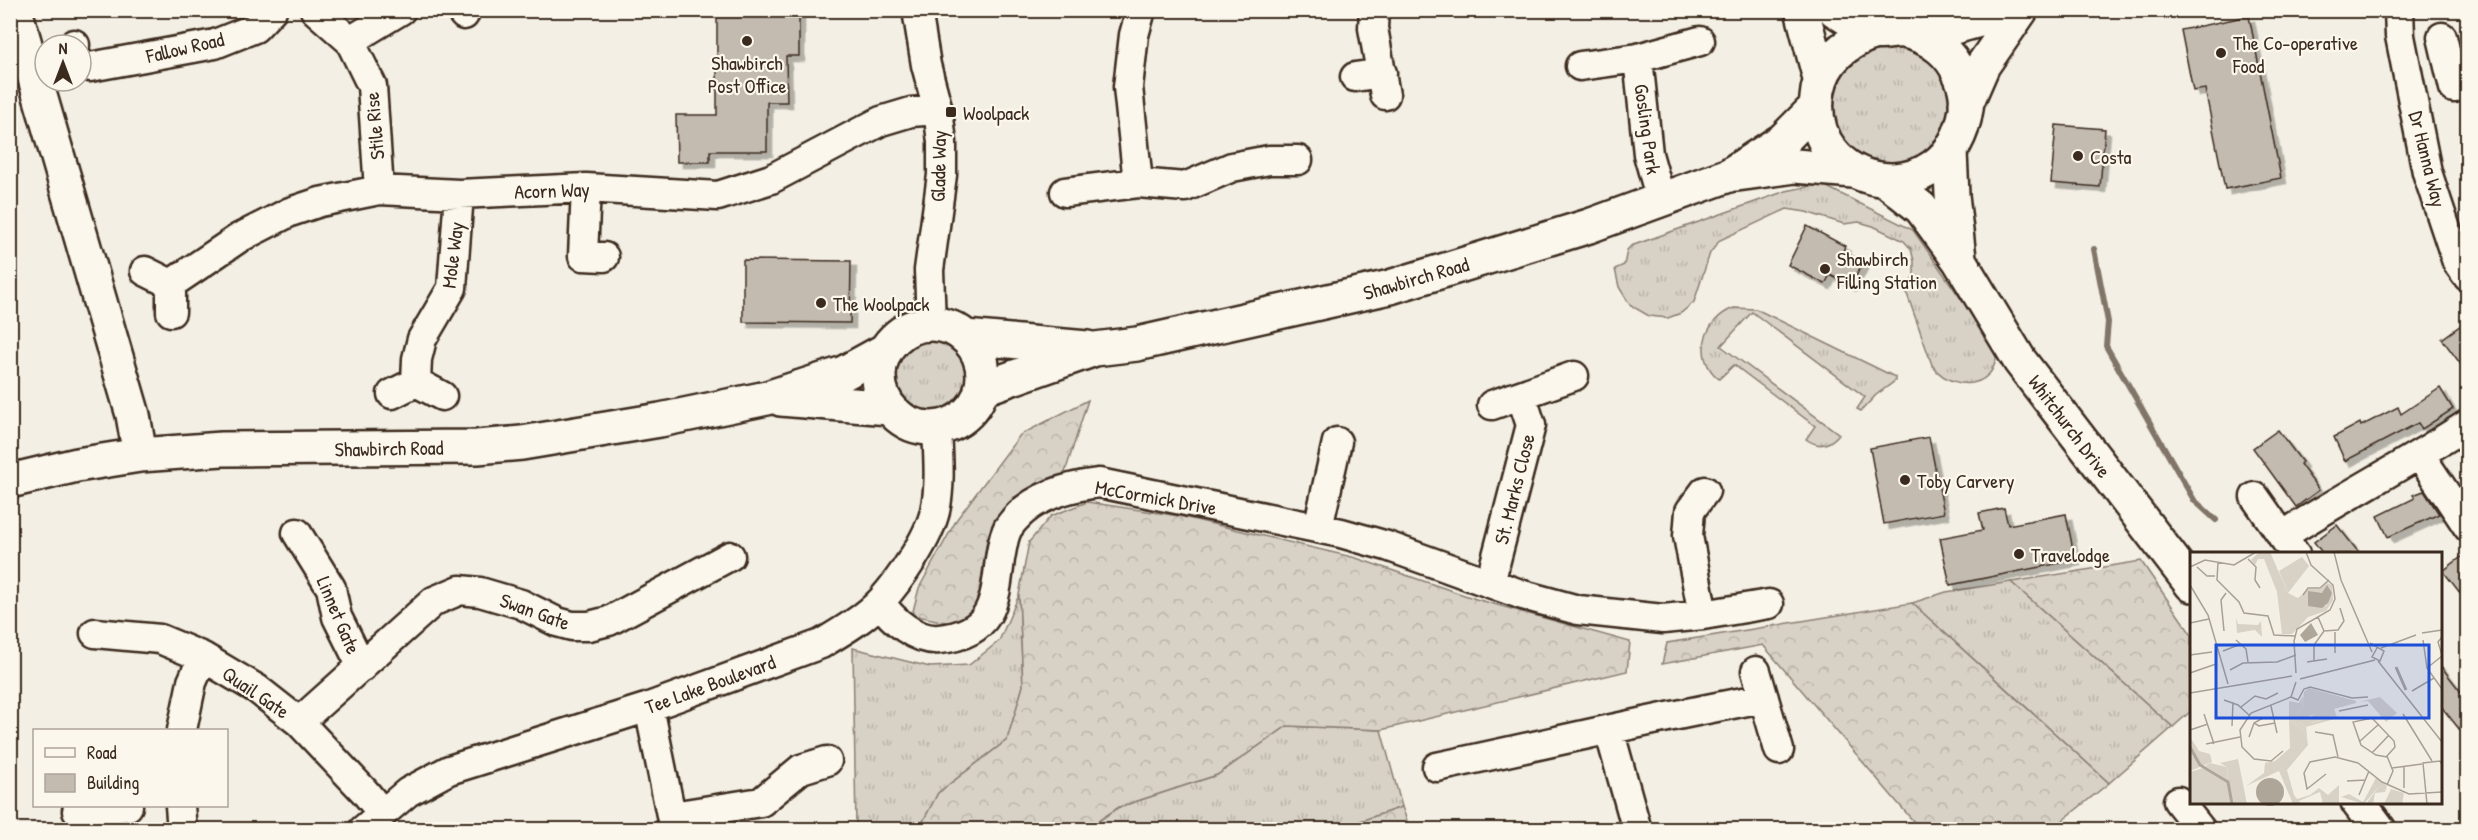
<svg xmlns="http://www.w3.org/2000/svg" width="2478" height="840" viewBox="0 0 2478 840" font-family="'Patrick Hand',sans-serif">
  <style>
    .grass { fill: url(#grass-tufts); stroke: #8a7e72; stroke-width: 1.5 }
    .forest { fill: url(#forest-crowns); stroke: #8a7e72; stroke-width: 1.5 }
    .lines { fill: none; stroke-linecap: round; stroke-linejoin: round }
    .stream { stroke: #817468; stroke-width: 6 }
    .building { fill: #c3bbb0; stroke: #3b2a1e; stroke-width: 1.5; filter: url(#shadow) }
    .minor-casing { stroke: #3b2a1e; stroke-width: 33 }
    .major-casing { stroke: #3b2a1e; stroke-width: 38 }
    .minor { stroke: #fbf7ec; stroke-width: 28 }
    .major { stroke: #fbf7ec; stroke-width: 33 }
    .poi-dot { fill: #3b2a1e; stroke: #fbf7ec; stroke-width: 2 }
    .labels { text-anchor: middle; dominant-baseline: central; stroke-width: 4.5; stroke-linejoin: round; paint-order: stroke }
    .poi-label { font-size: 20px; fill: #3b2a1e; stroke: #fbf7ec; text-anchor: start }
    .street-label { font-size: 20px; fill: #3b2a1e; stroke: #fbf7ec }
    .inset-river { fill: none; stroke: #afa69a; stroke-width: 3 }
    .inset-road { fill: none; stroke: #a9a095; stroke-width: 1.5 }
    .view { fill: #1d4ed8; fill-opacity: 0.15; stroke: #1d4ed8; stroke-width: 3 }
    .inset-edge { fill: none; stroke: #3b2a1e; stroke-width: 3 }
  </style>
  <defs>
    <pattern id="grass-tufts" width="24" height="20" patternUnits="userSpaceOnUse" patternTransform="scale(1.5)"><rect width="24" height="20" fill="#d8d1c6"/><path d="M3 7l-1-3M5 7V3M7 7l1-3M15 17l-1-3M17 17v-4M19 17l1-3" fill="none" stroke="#bab4aa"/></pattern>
    <pattern id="forest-crowns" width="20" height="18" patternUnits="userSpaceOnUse" patternTransform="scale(1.5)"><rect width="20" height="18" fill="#d8d1c6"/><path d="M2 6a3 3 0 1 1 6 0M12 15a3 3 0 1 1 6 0" fill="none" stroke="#bab4aa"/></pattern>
    <filter id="shadow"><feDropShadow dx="5.5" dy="5.5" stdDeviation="0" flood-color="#0004"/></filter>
  </defs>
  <rect width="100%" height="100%" fill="#f3efe4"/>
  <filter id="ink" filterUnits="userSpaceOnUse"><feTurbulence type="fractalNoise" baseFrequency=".0167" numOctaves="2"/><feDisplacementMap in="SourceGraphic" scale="12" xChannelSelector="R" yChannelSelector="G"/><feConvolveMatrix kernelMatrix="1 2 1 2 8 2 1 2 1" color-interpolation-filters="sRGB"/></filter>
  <g filter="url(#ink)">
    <path class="grass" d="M1902 44 1932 59 1950 87V125L1926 157 1888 167 1860 159 1834 130 1833 83 1863 50Z
      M1815 185 1825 186 1913 230 1998 352C1996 359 1995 368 1989 374 1973 391 1944 383 1932 365L1906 291 1914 275V261L1911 249 1904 241 1873 226 1859 222 1844 224 1806 212 1787 209 1720 240 1710 253 1694 302 1681 313 1668 318 1649 316 1630 305 1619 287 1615 269 1624 265 1627 250 1631 246 1786 191Z
      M1734 308 1756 309 1895 377V381L1876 395 1861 411 1857 409 1865 397 1752 312 1721 346 1839 434C1829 446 1818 448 1806 439L1815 426 1734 365 1719 379C1692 357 1704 319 1734 308Z
      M897 375a37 37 0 1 1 74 0a37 37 0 1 1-74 0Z
      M2011 582 2173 727 2109 783 1912 603 1946 592Z
      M1019 595 1023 686 1007 740 938 793 919 829H856L853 648 930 667 969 665 999 641Z
      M1287 726 1381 730 1402 807 1337 829 1086 830 1119 807 1217 775Z"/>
    <path class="forest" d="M1088 400 1063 479 1014 497 987 538 977 609 951 623 912 615 919 588 957 519 1020 435Z
      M1087 502 1179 516 1356 558 1476 599 1630 642 1627 671 1381 730 1287 726 1217 775 1119 807 1086 829H919L938 793 1007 740 1023 686 1019 595 1029 542 1051 516Z
      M2141 561 2191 634V711L2173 727 2011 582Z
      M1912 603 2109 783 2052 829H1920L1763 645 1662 664 1667 643Z
      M1402 807 1410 829H1337Z"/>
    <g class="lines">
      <path class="stream" d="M2094 249 2108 322 2106 346 2194 500 2216 520"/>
    </g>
    <path class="building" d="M717 11H799V56H786L787 102H767V151H710V162H677L676 115H717Z
      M2249 16 2281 178 2225 189 2205 89 2193 91 2181 30Z
      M2056 125 2105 129 2100 187 2051 183Z
      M1807 226 1845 246 1843 251 1863 262 1851 286 1830 275 1825 284 1788 265Z
      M743 260 851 261 850 323 743 322Z
      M2468 320V374L2442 339Z
      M2440 388 2453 409 2422 429 2418 423 2345 461 2334 437 2360 423 2361 426 2398 407 2401 414Z
      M2278 430 2302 462 2300 464 2319 490 2296 507 2253 448Z
      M1929 437 1944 513 1884 524 1870 448Z
      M2424 491 2439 514 2388 537 2378 516 2415 498 2413 495Z
      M2004 508 2008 525 2066 514 2075 560 1950 585 1940 538 1983 530 1979 513Z
      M2337 525 2360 554H2323L2314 542Z
      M2468 552V603L2443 571Z
      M2440 665 2468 701V740L2440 705Z"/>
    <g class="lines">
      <defs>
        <path id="minor" d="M315 10 350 41 372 86 379 190
          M460 10 464 15
          M917 10 926 65 938 110 942 142V175L929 270 931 324
          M1374 10 1373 28 1385 95
          M2399 10 2400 36 2427 172 2457 262 2468 277
          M2442 37 2454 88
          M350 41 401 10
          M74 44 75 45
          M1638 58 1648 154 1661 200
          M1580 66 1638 58 1700 41
          M90 67 215 44 255 28 272 10
          M1355 77 1382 73
          M1138 183 1128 87 1134 35 1141 10
          M586 188 583 256 604 257
          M1065 192 1138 183 1185 187 1232 167 1269 160H1298
          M145 271 171 284V312
          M171 284 239 238 290 212 320 202 379 190 459 194 586 188 718 196 771 179 881 121 911 112 938 110
          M416 382 417 359 422 339 452 288 459 194
          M392 394 416 382 442 396
          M1492 405 1574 376
          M2420 455 2468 527
          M2255 497 2295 554
          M1318 528 1337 442
          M297 533 331 588 337 617 362 667
          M2282 536C2343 497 2407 464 2468 424
          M1490 583 1531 425 1521 395
          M880 602C892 620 916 641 939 639 992 634 995 603 1000 559 1002 549 1003 537 1008 528 1028 498 1065 487 1099 483L1341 533 1387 546 1523 595 1578 610 1663 619 1703 615 1769 604
          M1703 615 1688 536 1690 511 1705 491
          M95 633 160 639 203 657 257 689 299 722 365 792 382 813
          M1756 671 1779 750
          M649 707 674 830
          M299 722 434 601 460 590 480 592 521 604 557 622 572 626H589L609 621 730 556
          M182 730 192 682 203 657
          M1609 730 1637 830
          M1437 767C1546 744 1654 718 1764 698
          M2178 801 2201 830
          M180 806 182 830
          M77 811 128 806
          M672 816 761 802 801 769 827 761
          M363 830 408 792 449 770 649 707 821 644C841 632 865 618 881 601 900 580 929 538 935 511 941 484 938 455 937 428"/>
        <path id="major" d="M15 10 133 415 140 455
          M1802 10 1820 79
          M1835 10C1846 17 1863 29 1876 32 1884 34 1894 30 1903 31 1916 33 1930 40 1940 48 1957 62 1969 88 1966 109 1950 218 1801 193 1818 90 1824 59 1846 42 1875 32
          M1921 36 2016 10
          M1966 104 1983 65 2021 10
          M1950 152 1952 195 1959 258
          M1737 174 1795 166 1853 171
          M1887 181 1921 208 1959 260 2020 361 2192 585
          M879 376a52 52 0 1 1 104 0a52 52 0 1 1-104 0Z
          M965 337 1087 348
          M981 389 1095 349 1137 344 1390 287 1589 226 1729 175 1783 140 1815 108
          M781 399 889 408
          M10 481 77 465 140 455 222 449 477 447 522 443 660 420 767 398 844 373 884 351
          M2358 802 2379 830"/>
      </defs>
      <use href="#minor" class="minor-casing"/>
      <use href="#major" class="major-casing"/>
      <use href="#minor" class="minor"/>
      <use href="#major" class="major"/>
    </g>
  </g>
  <g class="poi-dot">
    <circle cx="747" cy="41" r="6"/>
    <circle cx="2221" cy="53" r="6"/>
    <rect x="945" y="106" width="12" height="12" rx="3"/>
    <circle cx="2078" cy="156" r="6"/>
    <circle cx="1825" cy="269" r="6"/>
    <circle cx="821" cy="303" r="6"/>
    <circle cx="1905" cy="480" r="6"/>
    <circle cx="2019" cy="554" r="6"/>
  </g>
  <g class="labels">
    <g class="poi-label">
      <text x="2233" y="42">The Co-operative<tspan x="2233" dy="23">Food</tspan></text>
      <text x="747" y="62" text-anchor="middle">Shawbirch<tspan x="747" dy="23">Post Office</tspan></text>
      <text x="963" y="112">Woolpack</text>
      <text x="2090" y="156">Costa</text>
      <text x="1837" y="258">Shawbirch<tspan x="1837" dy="23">Filling Station</tspan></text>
      <text x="833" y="303">The Woolpack</text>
      <text x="1917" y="480">Toby Carvery</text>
      <text x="2031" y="554">Travelodge</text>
    </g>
    <g class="street-label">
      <text transform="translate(185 47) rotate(-13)">Fallow Road</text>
      <text transform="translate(374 126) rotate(-95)">Stile Rise</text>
      <text transform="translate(1648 129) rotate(82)">Gosling Park</text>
      <text transform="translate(2428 159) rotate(76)">Dr Hanna Way</text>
      <text transform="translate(938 166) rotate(-89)">Glade Way</text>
      <text transform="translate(552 190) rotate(-2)">Acorn Way</text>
      <text transform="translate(452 255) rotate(-83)">Mole Way</text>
      <text transform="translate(1416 278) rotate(-16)">Shawbirch Road</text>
      <text transform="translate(2070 426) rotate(53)">Whitchurch Drive</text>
      <text transform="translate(389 448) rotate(-1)">Shawbirch Road</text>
      <text transform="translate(1514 489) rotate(-76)">St. Marks Close</text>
      <text transform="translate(1156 497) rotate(10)">McCormick Drive</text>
      <text transform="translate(535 611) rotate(20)">Swan Gate</text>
      <text transform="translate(339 615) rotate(67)">Linnet Gate</text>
      <text transform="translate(710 684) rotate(-20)">Tee Lake Boulevard</text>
      <text transform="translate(256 692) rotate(34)">Quail Gate</text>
    </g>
  </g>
  <g transform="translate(2190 552)">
    <rect width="252" height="252" fill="#f3efe4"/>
    <path d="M112 5 119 14 98 41 89 19ZM46 66 48 72 68 73 71 69 72 85 65 78 47 81ZM113 144 112 157 103 168 116 175 118 193 114 178 99 168V149L109 151ZM136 156H144L146 163 121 171 118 166ZM20 211 37 215 38 228 15 214ZM13 216 38 232 41 252H0V220Z" fill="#d8d1c6"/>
    <path d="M69 0H80L98 41 108 46 118 37H130L137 31 142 33 143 48 136 59 118 65 102 82H92L87 40 74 7H68L65 13 61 8ZM134 39 142 41 136 54H118ZM119 136 166 149V151L122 163 118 165 122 171 146 163 148 166 116 175 103 168 112 157 114 140ZM190 145 207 161 196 170 178 149 169 150ZM99 168 114 178 118 193 97 218 104 243 107 247 120 243 129 236 138 243 149 233V252H133L130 240 109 249 111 252H103L89 219 56 234 74 221 75 211 85 209 100 196ZM0 185 9 199 20 202 22 210 0 219ZM48 207 57 252H41L38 232 13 216 38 228 37 215 30 211ZM186 226 197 234 195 240 185 241 183 252H176L190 233 174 252 151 245 159 242 173 250ZM201 237 214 241 212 252H194Z" fill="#d8d1c6" fill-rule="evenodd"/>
    <path d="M137 33 142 41 138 51 132 56 118 54V39L132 41ZM121 71 128 83 115 90 110 83ZM66 240a14 14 0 1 1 28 0a14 14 0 1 1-28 0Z" fill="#afa69a"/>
    <path class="inset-river" d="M206 115 216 138M0 195 10 213 38 230 42 252"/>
    <path class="inset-road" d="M144 0 151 28 182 100M58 7 66 15 65 28 70 36M28 10 27 28 49 50 54 61 78 64 84 83 105 84M0 15 15 8 44 13 66 0M7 15 17 24H25M0 33 18 63 38 132M113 43 118 36H130L139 28M128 65 134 79 148 78 154 69 150 56M0 71 19 67M34 79 31 48 36 41M145 80V101M232 81 252 78M252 85 248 90 252 103M46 88 56 97 58 110M233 88 237 116 252 137M180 91 194 99 190 109 182 105 187 96M191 96 226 83M33 99 51 92M0 103 22 100M124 109V93L134 79M188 109 252 190M117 110 137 107M237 116 252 104M40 118 53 111 87 110 106 103M0 121 26 112M106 121 104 89 107 77 140 58 145 47 143 33 121 13 116 0M110 127 185 108M222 139 244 126M0 141 102 124M101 145 108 148 114 137 120 135 162 146 178 145M34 148 48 153 59 163M81 154 87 181M51 155 65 144 76 147 88 141M149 159 178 153M14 162 24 192M213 162 242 209M64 171 69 174 85 171M42 174 43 150M0 178 18 172M125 180 143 183 148 205M59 185 64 171 73 166M169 190 189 172M16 192 50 185M93 199 81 209 64 207 52 195 50 178 61 161 101 145 106 130M182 201 199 183M197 205 186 203 171 193 163 170 182 166 204 189 205 195 197 204 203 219 197 233M214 215V236M202 216 232 212M136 222 117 237 114 221 120 210 145 205 168 211 192 230 219 242 252 240M157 229 175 228M169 243 179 219M237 252 233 211 250 209 252 213"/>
    <path class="view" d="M26 93H239V166H26Z"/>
    <rect width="252" height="252" class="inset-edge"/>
  </g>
  <rect width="2478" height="840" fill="none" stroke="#fbf7ec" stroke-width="36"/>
  <rect x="18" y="18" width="2442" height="804" fill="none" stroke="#3b2a1e" stroke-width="2" filter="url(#ink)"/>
  <rect x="33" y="729" width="195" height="78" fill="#fbf7ec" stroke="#aea59a" stroke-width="1.5"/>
  <rect x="45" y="748" width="30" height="9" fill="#fbf7ec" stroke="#aea59a" stroke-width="1.5"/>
  <text x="87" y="759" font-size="18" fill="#3b2a1e">Road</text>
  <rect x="45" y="774" width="30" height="18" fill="#c3bbb0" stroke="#aea59a" stroke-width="1.5"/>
  <text x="87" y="789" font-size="18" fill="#3b2a1e">Building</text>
  <g transform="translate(63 63)"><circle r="28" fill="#fbf7ec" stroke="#aea59a" stroke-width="1.5"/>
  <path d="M0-4.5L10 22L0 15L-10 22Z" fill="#3b2a1e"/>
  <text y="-9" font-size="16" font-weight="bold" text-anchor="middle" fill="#3b2a1e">N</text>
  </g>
</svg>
